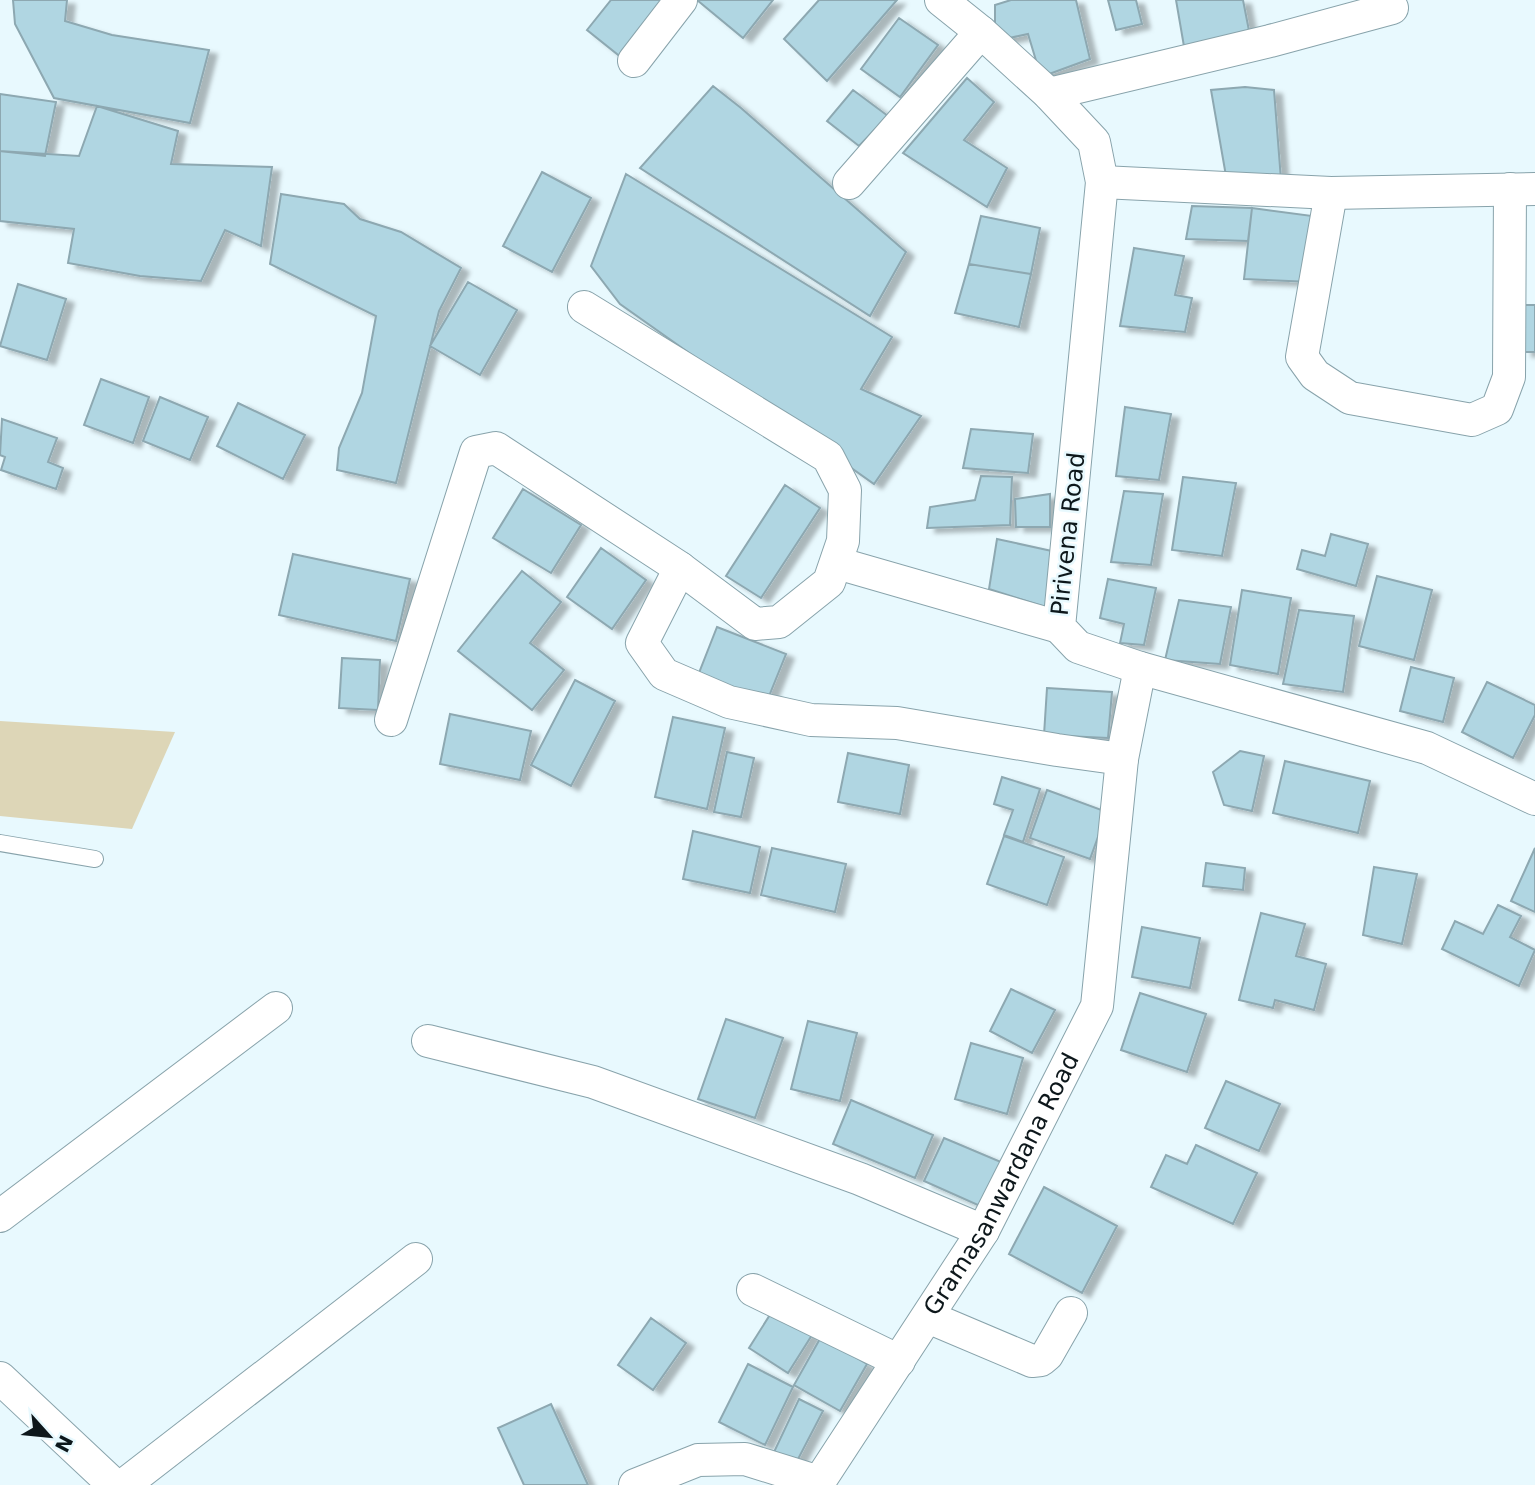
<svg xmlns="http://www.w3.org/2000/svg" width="1535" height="1485" viewBox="0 0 1535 1485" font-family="'DejaVu Sans',sans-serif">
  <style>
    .green { fill: #ddd6b7 }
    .building { fill: #b0d6e2; stroke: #8da8b1; stroke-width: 2; filter: url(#shadow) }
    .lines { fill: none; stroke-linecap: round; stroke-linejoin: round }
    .lane-casing { stroke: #88a3ab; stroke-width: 18 }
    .street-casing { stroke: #88a3ab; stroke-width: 34 }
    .lane { stroke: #fff; stroke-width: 16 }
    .street { stroke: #fff; stroke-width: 32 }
    .labels { text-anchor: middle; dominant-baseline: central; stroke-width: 5; stroke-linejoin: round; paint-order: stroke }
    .street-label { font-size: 24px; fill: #0d171b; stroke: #e8f9fe }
  </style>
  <defs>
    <filter id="shadow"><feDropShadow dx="8" dy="4.5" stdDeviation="2" flood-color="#0004"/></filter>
  </defs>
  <rect width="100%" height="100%" fill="#e8f9fe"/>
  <path class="green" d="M0 721 175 732 132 829 0 816Z"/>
  <path class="building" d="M13 0H67L65 21 112 35 209 50 190 123 54 98 15 24Z
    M611 0H667L622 58 587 30Z
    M697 0H773L743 38Z
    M819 0H897L827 81 784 39Z
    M1011 0H1076L1090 59 1041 77 1028 34 995 41V5Z
    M1108 0H1136L1142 24 1116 30Z
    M1176 0H1243L1251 41 1186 58Z
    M899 18 938 45 900 97 861 69Z
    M967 78 994 102 964 140 1007 168 987 207 903 153Z
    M713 86 741 108 906 252 870 316 640 168Z
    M1245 87 1274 90 1281 180 1226 176 1211 90Z
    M853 90 888 116 859 146 827 121Z
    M0 94 56 102 45 156 0 151Z
    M97 106 178 131 171 164 272 167 261 246 225 230 201 281 140 276 68 263 74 229 0 221V151L79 156Z
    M542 172 591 198 552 272 503 246Z
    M626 174 892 337 861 389 921 416 874 484 620 304 591 266Z
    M281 194 344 204 360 219 401 232 461 268 439 311 396 483 337 470 339 448 362 393 376 316 270 264Z
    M1192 206 1252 208 1248 241 1186 239Z
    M1252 208 1320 217 1311 282 1244 279Z
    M981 216 1040 228 1031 274 969 264Z
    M1134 248 1184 256 1175 295 1192 298 1185 332 1120 326Z
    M969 264 1031 274 1019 327 955 313Z
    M468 282 517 310 480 375 430 346Z
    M18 284 66 299 47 360 0 346Z
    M1523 305H1535V352H1524Z
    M101 379 149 397 133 443 84 425Z
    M160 397 208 417 190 460 143 441Z
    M238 403 305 435 283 479 217 446Z
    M1125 407 1171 414 1159 480 1116 476Z
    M2 419 57 438 48 462 63 468 56 489 1 470 5 457 0 455Z
    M971 429 1033 434 1028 473 963 468Z
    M981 476 1012 477 1010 525 927 528 930 507 975 500Z
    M1183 477 1236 483 1222 556 1172 550Z
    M785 485 820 508 761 598 726 576Z
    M523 489 581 525 551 573 493 538Z
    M1124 491 1163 494 1151 565 1111 562Z
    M1050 494V527H1016L1015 499Z
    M1331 534 1368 544 1356 586 1297 569 1302 550 1325 556Z
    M997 539 1061 553 1045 607 989 589Z
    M601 548 646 580 612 629 567 597Z
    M293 554 410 579 396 641 279 615Z
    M522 571 561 602 530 643 564 670 532 710 458 651Z
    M1377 576 1432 590 1414 660 1359 646Z
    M1108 579 1156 588 1144 645 1120 643 1124 624 1100 618Z
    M1242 590 1291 598 1278 674 1230 665Z
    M1179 600 1231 607 1220 664 1165 660Z
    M1299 610 1354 616 1343 692 1283 684Z
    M717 627 786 654 765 706 697 678Z
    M342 658 380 660 378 710 339 708Z
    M1411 667 1454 678 1443 722 1400 711Z
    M575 680 615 701 571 786 531 765Z
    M1487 682 1535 705V715L1513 758 1462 732Z
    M1047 688 1112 692 1108 738 1044 735Z
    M450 714 531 731 520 780 440 764Z
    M673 717 725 728 707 809 655 797Z
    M1240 751 1264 756 1252 811 1224 805 1213 772Z
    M727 752 754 758 741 817 714 812Z
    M848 753 909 765 900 814 838 802Z
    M1285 761 1370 781 1358 833 1273 813Z
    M1002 777 1040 789 1023 842 1004 835 1013 810 994 804Z
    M1047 790 1107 812 1090 859 1030 838Z
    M693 831 760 847 750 893 683 879Z
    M1004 836 1064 857 1047 905 987 884Z
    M772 848 846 864 835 912 761 895Z
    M1535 848V912L1511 901Z
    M1206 863 1245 868 1243 890 1203 886Z
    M1374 867 1417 874 1402 944 1363 935Z
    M1498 905 1521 916 1510 937 1535 950 1519 986 1442 949 1455 921 1483 934Z
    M1261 913 1305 924 1296 956 1326 964 1314 1010 1275 1000 1273 1008 1239 1000Z
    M1142 927 1200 938 1190 988 1132 977Z
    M1011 989 1055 1010 1032 1053 990 1031Z
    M1140 993 1206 1014 1187 1072 1121 1050Z
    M726 1019 783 1038 755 1118 698 1099Z
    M808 1021 857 1033 840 1101 791 1089Z
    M971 1043 1023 1058 1007 1114 955 1099Z
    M1226 1081 1280 1104 1259 1151 1205 1128Z
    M851 1100 933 1135 915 1178 833 1144Z
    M944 1138 1008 1165 989 1210 924 1181Z
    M1196 1145 1257 1173 1233 1224 1151 1187 1166 1155 1187 1164Z
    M1044 1187 1117 1226 1082 1293 1009 1254Z
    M773 1310 812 1335 788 1373 749 1348Z
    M651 1318 686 1343 653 1390 618 1365Z
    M821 1337 867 1364 840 1411 794 1385Z
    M748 1364 793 1387 765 1445 719 1422Z
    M799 1399 823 1411 796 1463 774 1452Z
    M551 1404 588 1485H524L498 1428Z"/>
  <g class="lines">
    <defs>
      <path id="lane" d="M0 843 95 859"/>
      <g id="street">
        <path d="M941 0 981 32 1049 94 1094 142 1102 182 1059 627 1078 647 1140 668 1427 748 1535 799"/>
        <path d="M634 61 681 0"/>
        <path d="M1049 94 1270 41 1392 8"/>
        <path d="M1102 182 1331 193 1535 189"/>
        <path d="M849 183 981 32"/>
        <path d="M1331 193 1302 357 1315 375 1350 398 1472 420 1497 409 1509 377 1510 189"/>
        <path d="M584 307 828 457 845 490 843 541 829 582 779 622 755 624 680 568 642 643 664 674 729 702 811 720 897 723 1057 750 1122 759"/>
        <path d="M837 563 1059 627"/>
        <path d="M391 720 476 452 496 448 680 568"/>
        <path d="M428 1041 593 1082 860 1179 983 1231"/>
        <path d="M0 1216 276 1008"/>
        <path d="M753 1290 899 1361"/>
        <path d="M928 1317 1032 1361 1041 1360 1047 1355 1071 1313"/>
        <path d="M0 1378 114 1485"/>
        <path d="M124 1485 416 1259"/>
        <path id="s1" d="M635 1485 698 1460 745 1459 819 1482 983 1231 1097 1006 1122 759 1140 668"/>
      </g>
    </defs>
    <use href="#lane" class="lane-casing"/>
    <use href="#street" class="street-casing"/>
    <use href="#lane" class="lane"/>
    <use href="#street" class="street"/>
  </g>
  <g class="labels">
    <g class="street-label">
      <text transform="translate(1068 534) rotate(-84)">Pirivena Road</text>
      <text stroke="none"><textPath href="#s1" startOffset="542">Gramasanwardana Road</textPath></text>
    </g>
  </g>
  <g transform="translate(49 1436) rotate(117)" stroke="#e8f9fe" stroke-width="5" paint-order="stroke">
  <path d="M0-5L12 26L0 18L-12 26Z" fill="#0d171b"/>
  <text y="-10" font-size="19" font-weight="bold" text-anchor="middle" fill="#0d171b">N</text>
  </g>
</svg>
